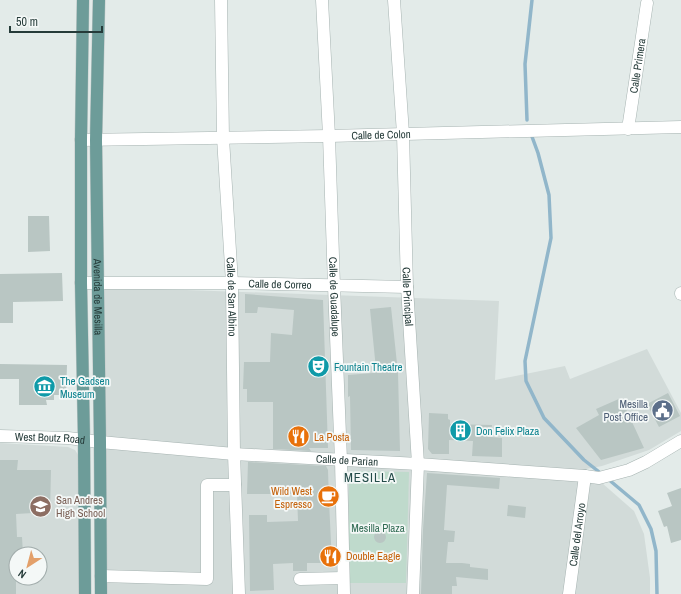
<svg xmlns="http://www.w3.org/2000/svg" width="681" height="594" viewBox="0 0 681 594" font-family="'Archivo Narrow',sans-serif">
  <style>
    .built { fill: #d2dbd9; fill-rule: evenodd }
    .green { fill: #bfdacc }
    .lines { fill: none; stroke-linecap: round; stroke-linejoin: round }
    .stream { stroke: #91b6ca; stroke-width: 3.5 }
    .building { fill: #b9c6c3 }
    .minor-casing { stroke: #a6b3b1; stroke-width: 13 }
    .major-casing { stroke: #c2c8c8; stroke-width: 13 }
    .minor { stroke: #fff; stroke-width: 12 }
    .major { stroke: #6d9c99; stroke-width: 12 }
    .labels { text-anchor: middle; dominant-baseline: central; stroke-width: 3.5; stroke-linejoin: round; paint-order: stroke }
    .street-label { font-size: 11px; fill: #253b39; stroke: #f4f8f7 }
    .culture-label { font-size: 11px; fill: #0d838f; stroke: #f4f8f7; text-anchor: start }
    .service-label { font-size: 11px; fill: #4e5e75; stroke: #f4f8f7; text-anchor: end }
    .food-label { font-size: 11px; fill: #c56008; stroke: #f4f8f7; text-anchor: start }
    .education-label { font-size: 11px; fill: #785e54; stroke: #f4f8f7; text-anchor: start }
    .park-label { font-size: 11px; fill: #336d55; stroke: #f4f8f7 }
    .quarter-label { font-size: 13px; letter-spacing: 1px; fill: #234b49; stroke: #f4f8f7 }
  </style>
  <rect width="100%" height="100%" fill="#e3ebe9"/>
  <path class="built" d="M102 287 499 301 495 380 565 366 570 379 647 349 681 413V431L649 450 602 466 586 469 634 511 644 534 650 578V594H104Z
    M0 443 68 447 75 450 80 458V594H0ZM16 554H40V578H16Z"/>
  <path class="green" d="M349 471 409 472 406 583H348Z"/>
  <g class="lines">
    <path class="stream" d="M527 120 525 64 532 0
      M531 134 538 153 549 195 551 238 525 361 526 381 544 418 584 460 603 475
      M608 479 639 505 651 529 656 551 657 594"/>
  </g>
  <path class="building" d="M28 216H49L50 251 28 252Z
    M62 273 63 301 13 302V323H0V274Z
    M245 294 323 300 328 448H309L311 451 273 449V402H247V389H243L244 362H270L271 333 292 335 294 310 258 307 257 313H245Z
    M391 307 398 373 400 451 351 450 350 396 348 397V375L373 373V369H376L370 309Z
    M0 364 67 365 66 395H54V400H46L47 405H19V379H0Z
    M668 393 680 416 659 427 647 404Z
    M621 398 644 448 601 460 576 428 599 415 596 409Z
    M429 413 448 414V419L450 420V424L492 425 491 437 502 438V457L472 456 473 441 449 440V454H432L428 449Z
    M0 460H18L17 470H51L50 512 16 514 17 537H22L23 554H16V594H0Z
    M248 462 326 466 328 470 329 501 332 563H307V571H293V563L273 564 274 590 250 591 249 515H267V522L298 521 297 494H247Z
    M427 473 500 478 499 489 447 485 444 530 455 531 454 542H448L446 563H462L470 564V567L488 569V580L456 577 457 586H452V594H421L423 530Z
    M681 488V540L671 543 667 526 664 527 658 511 672 506 667 493Z
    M508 505 526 507 525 518 507 516Z
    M374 537a6 6 0 1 1 12 0a6 6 0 1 1-12 0Z"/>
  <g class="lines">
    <defs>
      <g id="minor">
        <path id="s1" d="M221 0 223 138 232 283 234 454 239 594"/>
        <path id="s2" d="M322 0 329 136 334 286 341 460 344 594"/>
        <path id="s3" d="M394 0 403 134 407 287 418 464 413 594"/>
        <path id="s4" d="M628 129 647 3"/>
        <path id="s5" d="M81 140 329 136 681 127"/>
        <path id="s6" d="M81 283H232L407 287"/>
        <path d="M681 293V294"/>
        <path id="s7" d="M0 436 68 438 100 442 234 454 418 464 585 476 599 478 629 470 646 462 681 441"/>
        <path d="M101 576 207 579V485H235"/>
        <path d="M300 579 343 578"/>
        <path id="s8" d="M569 594 585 476"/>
      </g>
      <g id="major">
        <path d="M83 0 81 140V283L84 440 85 594"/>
        <path id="s9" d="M99 0 96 140 100 442 101 594"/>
      </g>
    </defs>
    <use href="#minor" class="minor-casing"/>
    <use href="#major" class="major-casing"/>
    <use href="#minor" class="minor"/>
    <use href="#major" class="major"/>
  </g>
  <defs>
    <symbol id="theatre-disc" viewBox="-11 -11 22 22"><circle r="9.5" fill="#0f9aa8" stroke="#f4f8f7"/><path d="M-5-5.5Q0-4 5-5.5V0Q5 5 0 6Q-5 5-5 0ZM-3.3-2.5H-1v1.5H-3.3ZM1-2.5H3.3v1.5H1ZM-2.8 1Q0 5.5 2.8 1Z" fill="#fff"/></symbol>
    <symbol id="museum-disc" viewBox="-11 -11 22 22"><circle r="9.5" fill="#0f9aa8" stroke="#f4f8f7"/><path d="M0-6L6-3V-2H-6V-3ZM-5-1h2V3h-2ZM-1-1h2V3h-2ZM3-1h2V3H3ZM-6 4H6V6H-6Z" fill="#fff"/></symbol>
    <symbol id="civic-disc" viewBox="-11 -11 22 22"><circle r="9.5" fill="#5c6f8a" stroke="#f4f8f7"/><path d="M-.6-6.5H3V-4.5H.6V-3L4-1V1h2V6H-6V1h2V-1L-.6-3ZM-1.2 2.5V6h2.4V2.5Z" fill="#fff"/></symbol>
    <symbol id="building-disc" viewBox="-11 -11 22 22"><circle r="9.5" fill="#0f9aa8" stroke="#f4f8f7"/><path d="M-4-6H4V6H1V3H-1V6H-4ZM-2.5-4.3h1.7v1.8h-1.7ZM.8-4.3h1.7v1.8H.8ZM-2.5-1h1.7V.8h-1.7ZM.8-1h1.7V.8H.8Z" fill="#fff"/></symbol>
    <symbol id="restaurant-disc" viewBox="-11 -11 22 22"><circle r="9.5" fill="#e8710a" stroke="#f4f8f7"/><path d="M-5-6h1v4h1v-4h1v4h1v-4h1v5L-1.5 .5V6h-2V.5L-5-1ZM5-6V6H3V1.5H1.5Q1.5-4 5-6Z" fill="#fff"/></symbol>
    <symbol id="cafe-disc" viewBox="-11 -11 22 22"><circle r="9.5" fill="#e8710a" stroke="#f4f8f7"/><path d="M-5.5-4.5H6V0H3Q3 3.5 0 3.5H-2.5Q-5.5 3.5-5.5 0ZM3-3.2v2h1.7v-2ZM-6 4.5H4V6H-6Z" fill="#fff"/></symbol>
    <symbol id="school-disc" viewBox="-11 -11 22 22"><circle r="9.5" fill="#8d6e63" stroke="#f4f8f7"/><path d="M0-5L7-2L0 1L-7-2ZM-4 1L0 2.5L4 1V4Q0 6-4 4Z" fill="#fff"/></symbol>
  </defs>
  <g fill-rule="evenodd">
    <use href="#theatre-disc" x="306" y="354" width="25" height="25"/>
    <use href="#museum-disc" x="32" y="374" width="25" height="25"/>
    <use href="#civic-disc" x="650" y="398" width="25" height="25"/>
    <use href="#building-disc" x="448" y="418" width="25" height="25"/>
    <use href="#restaurant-disc" x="286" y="424" width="25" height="25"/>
    <use href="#cafe-disc" x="316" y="484" width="25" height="25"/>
    <use href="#school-disc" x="28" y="494" width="25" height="25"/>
    <use href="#restaurant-disc" x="318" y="544" width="25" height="25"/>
  </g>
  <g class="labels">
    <g class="street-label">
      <text stroke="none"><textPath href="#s4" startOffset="64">Calle Primera</textPath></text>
      <text stroke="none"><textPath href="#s5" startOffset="300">Calle de Colon</textPath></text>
      <text stroke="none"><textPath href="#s6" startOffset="199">Calle de Correo</textPath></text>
      <text stroke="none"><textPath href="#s9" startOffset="297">Avenida de Mesilla</textPath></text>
      <text stroke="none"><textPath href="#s1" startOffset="297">Calle de San Albino</textPath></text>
      <text stroke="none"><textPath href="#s2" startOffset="297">Calle de Guadalupe</textPath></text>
      <text stroke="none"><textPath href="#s3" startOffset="297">Calle Principal</textPath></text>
      <text stroke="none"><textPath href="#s7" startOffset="50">West Boutz Road</textPath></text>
      <text stroke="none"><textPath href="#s7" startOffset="348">Calle de Parian</textPath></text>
      <text stroke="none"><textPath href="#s8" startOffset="60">Calle del Arroyo</textPath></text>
    </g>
    <g class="culture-label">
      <text x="334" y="367">Fountain Theatre</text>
      <text x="60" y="381">The Gadsen<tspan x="60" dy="13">Museum</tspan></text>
      <text x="476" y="431">Don Felix Plaza</text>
    </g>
    <g class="service-label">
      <text x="648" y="404">Mesilla<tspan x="648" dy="13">Post Office</tspan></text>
    </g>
    <g class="food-label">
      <text x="314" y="437">La Posta</text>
      <text x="312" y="491" text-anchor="end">Wild West<tspan x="312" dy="13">Espresso</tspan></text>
      <text x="346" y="556">Double Eagle</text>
    </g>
    <g class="education-label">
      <text x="56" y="500">San Andres<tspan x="56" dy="13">High School</tspan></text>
    </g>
    <g class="park-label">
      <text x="378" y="528">Mesilla Plaza</text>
    </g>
    <g class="quarter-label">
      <text x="370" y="477">MESILLA</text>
    </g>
  </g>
  <g transform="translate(28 566) rotate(216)"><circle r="19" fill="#f4f8f7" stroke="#a1acab"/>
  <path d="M0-3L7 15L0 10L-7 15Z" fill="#e3a06a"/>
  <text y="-6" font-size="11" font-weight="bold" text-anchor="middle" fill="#253b39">N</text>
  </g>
  <path d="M10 26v6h92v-6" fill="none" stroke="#253b39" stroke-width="2"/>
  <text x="16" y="26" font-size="12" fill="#253b39" stroke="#f4f8f7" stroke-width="3" paint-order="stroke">50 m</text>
</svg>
